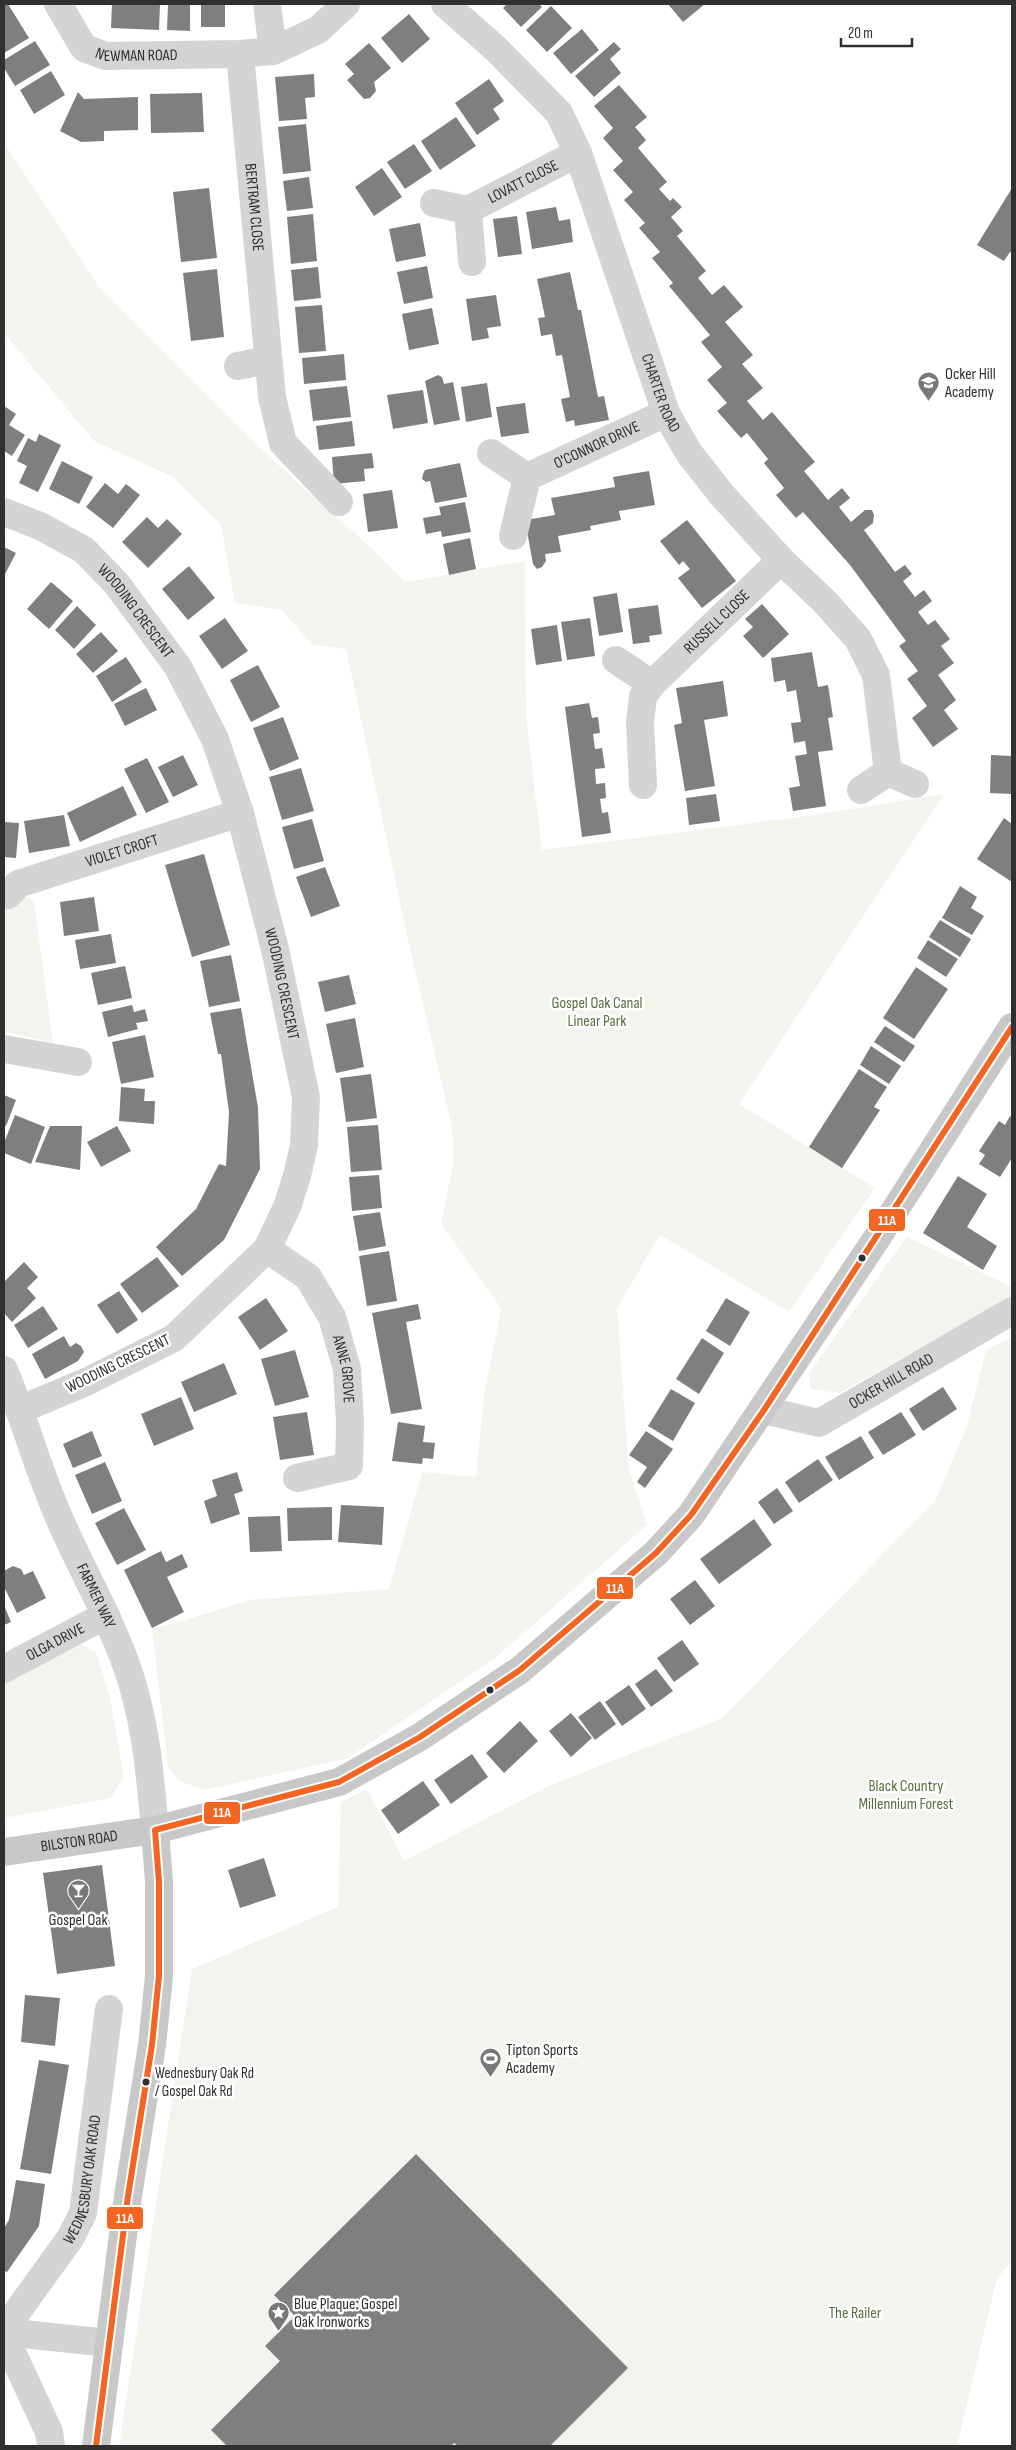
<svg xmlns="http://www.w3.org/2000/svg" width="1016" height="2450" viewBox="0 0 1016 2450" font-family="'Sofia Sans Condensed',sans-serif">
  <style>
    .green { fill: #f2f5ed }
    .building { fill: #7f7f7f }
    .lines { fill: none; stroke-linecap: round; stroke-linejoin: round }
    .minor { stroke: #d4d4d4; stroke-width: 28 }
    .primary { stroke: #c8c8c8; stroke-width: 28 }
    .bus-1-casing { stroke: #fff; stroke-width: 10 }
    .bus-1 { stroke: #f26522; stroke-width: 6 }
    .bus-dot { fill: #303030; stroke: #fff; stroke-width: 2 }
    .labels { text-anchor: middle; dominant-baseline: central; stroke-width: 5; stroke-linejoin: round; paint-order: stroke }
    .bus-label { font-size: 15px; fill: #303030; stroke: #fff; text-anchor: start }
    .street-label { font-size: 16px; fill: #303030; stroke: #fff }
    .poi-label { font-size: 16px; fill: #303030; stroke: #fff; text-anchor: start }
    .park-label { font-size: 16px; fill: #596d3c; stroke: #fff }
    .line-badge { stroke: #fff; stroke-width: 2 }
    .badge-label { font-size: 14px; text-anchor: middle; font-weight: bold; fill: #fff }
  </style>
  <rect width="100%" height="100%" fill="#fff"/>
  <path class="green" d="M4 143 101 290 274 461 369 546 405 582 525 561 526 715 542 850 800 817 944 794 739 1104 875 1188 789 1312 660 1235 617 1308 629 1469 647 1525 495 1658 348 1758 205 1790 179 1781 168 1767 152 1628 179 1622 250 1600 389 1589 422 1472 476 1477 484 1396 501 1308 441 1224 454 1160 452 1127 408 940 346 649 312 645 282 610 235 603 221 525 173 477 94 441 4 333Z
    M4 891 34 900 53 1043 4 1031Z
    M907 1237 1012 1287V1297L839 1393 811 1389 809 1373Z
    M1012 1337V2262L997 2278 957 2446H119L192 1969 338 1907 341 1802 367 1789 404 1861 551 1785 722 1718 935 1501 966 1429 986 1350Z
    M71 1640 96 1652 110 1698 124 1777 111 1798 4 1818V1683Z"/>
  <path class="building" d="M4 4H8L29 38 4 53Z
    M112 4H160L159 30 111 28Z
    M168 4H190V31L167 30Z
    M201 4H225V27H201Z
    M507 4H539L542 7 521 27 503 8Z
    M668 4H705L683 22Z
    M551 6 572 28 547 52 526 30Z
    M409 14 430 39 402 63 381 38Z
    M582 29 599 50 571 74 553 53Z
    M35 41 50 65 15 86 4 68V60Z
    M614 42 621 49 610 59 621 73 594 97 575 76Z
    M369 43 391 68 374 82 376 91 370 98 364 99 347 80 354 74 345 64Z
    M51 71 65 95 34 114 20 90Z
    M314 74 315 97 305 98 307 119 279 121 275 77Z
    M489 79 504 101 493 109 500 119 477 135 455 103Z
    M619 85 647 117 635 127 646 140 638 148 667 182 659 189 670 201 673 198 682 207 671 217 683 231 677 236 706 271 698 278 712 295 724 285 743 307 725 322 753 355 742 364 763 388 747 401 763 420 772 412 815 462 804 471 828 500 842 488 850 498 839 507 851 522 865 510H872L874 515 873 523 864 530 895 572 905 565 912 574 903 581 915 597 924 590 932 601 918 612 928 625 935 620 950 639 941 646 954 663 938 675 956 700 944 710 958 729 933 747 912 718 927 706 907 679 918 671 899 646 906 641 850 565 803 512 796 518 776 495 784 488 764 463 768 459 747 433 741 438 717 411 727 403 707 380 722 367 701 342 710 335 669 286 673 283 652 258 660 252 639 228 645 223 624 200 633 192 613 170 623 161 603 138 613 128 594 106Z
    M78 92 84 99 138 97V130L104 131V141L81 142 60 131Z
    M202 93 204 132 151 133 150 94Z
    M456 117 476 146 440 170 421 141Z
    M306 124 311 171 283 174 278 127Z
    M414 144 432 171 405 189 387 162Z
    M382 168 402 197 374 216 355 187Z
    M309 177 313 208 287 211 283 181Z
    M209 188 217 258 181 262 173 192Z
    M1012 188V253L1010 252 1004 261 977 245Z
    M556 207 559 221 570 219 573 242 532 249 526 212Z
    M313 214 317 261 291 264 287 217Z
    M517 216 522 254 498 257 493 219Z
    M420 223 426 256 396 262 389 229Z
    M427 266 433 298 404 304 397 272Z
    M318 267 321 298 294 301 291 270Z
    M217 269 224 337 191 341 183 273Z
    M570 272 578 310H581L598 397 604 396 609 420 575 426 574 420 566 422 561 399 570 397 562 355 556 356 552 334 541 336 538 318 545 317 537 279Z
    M496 295 501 326 487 328 489 338 472 341 466 299Z
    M322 305 326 351 299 353 295 307Z
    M432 308 439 344 409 350 402 314Z
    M344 354 346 380 304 384 302 358Z
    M438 375 442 377 444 384 453 382 460 420 434 425 425 381Z
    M487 383 492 417 466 422 461 387Z
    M347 386 351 417 313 421 309 390Z
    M423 390 428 423 393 429 387 395Z
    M525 403 529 433 501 437 496 407Z
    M4 406 16 414 9 425 25 435 12 456 4 451Z
    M352 421 355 446 319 450 316 426Z
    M39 434 61 445 38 492 19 483 27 466 17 461 28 438 36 442Z
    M372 453 374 468 364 469 365 481 334 484 332 457Z
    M62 461 93 477 79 504 49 489Z
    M460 463 467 497 435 503 430 481 426 482 422 479 423 474 425 470Z
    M649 471 655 505 619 511 621 520 590 526 591 530 558 536 561 552 545 554 546 561 542 567 537 569 533 564 525 520 555 515 551 498 615 487 613 477Z
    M105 483 118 494 126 484 140 495 113 528 86 507Z
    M392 490 398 528 368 532 363 494Z
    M465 502 471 532 442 537 441 531 426 534 423 518 441 515 439 507Z
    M147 517 158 528 167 519 182 534 148 568 122 542Z
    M687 520 736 581 702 608 678 578 690 569 683 561 679 565 660 541Z
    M470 538 476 569 449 575 443 544Z
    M4 547 16 553 4 576Z
    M189 566 215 598 188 620 162 589Z
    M51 582 73 601 49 629 27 609Z
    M617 593 623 632 599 636 593 597Z
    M762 604 789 634 763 658 743 636 753 627 745 619Z
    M658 605 662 634 649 636 650 642 633 644 628 609Z
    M77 606 96 625 74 649 55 630Z
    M225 618 248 651 222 669 199 636Z
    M590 618 595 656 567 660 561 622Z
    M557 625 562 661 536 665 531 629Z
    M101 632 118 651 93 673 76 654Z
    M812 652 818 687 828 685 833 717 828 718 833 750 818 752 826 806 793 811 789 788 800 786 795 756 807 754 805 741 794 743 791 723 801 722 796 690 787 692 785 680 774 682 771 658Z
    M126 657 142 682 112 702 96 676Z
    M258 665 280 707 251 722 230 680Z
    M723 681 728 716 704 720 715 786 685 791 674 725 682 723 676 688Z
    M146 688 157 710 125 726 114 704Z
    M589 703 592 718 598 717 600 733 593 734 595 749 602 748 605 768 595 769 596 784 605 783 606 798 600 799 602 813 608 812 611 833 582 837 565 707Z
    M283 717 299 759 270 771 253 728Z
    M183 755 198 785 173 797 158 767Z
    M991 755 1012 756V794L990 793Z
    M147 758 169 802 146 813 124 769Z
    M301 768 314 811 282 820 269 777Z
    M123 786 137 815 80 842 67 813Z
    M716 794 720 821 689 825 686 798Z
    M64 815 70 846 29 853 24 821Z
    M1004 818 1012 824V882L977 859Z
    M312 819 324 861 294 869 282 827Z
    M4 822 19 823 16 858 4 857Z
    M204 854 230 945 192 957 165 865Z
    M325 867 340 906 311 917 296 877Z
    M960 886 977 897 971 908 984 916 972 935 942 918Z
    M94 897 99 931 64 936 60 902Z
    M940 920 971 939 960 957 929 937Z
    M111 934 116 963 80 969 75 940Z
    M928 940 958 959 946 977 917 958Z
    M231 955 240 1001 209 1007 200 961Z
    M125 966 132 998 98 1005 91 973Z
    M916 967 948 989 914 1039 883 1018Z
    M349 975 356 1004 325 1012 318 982Z
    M132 1005 134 1012 145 1009 148 1021 136 1023 138 1029 108 1037 102 1012Z
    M241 1008 258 1108 260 1169 224 1240 182 1276 156 1247 196 1209 219 1164 226 1166 229 1112 221 1054H218L210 1013Z
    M355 1018 364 1067 336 1073 326 1024Z
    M885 1026 915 1046 904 1062 874 1042Z
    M145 1035 154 1077 121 1084 112 1042Z
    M871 1046 901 1066 889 1084 860 1065Z
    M859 1069 887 1087 874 1107 880 1110 842 1168 809 1147Z
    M371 1074 377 1118 346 1122 340 1078Z
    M121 1087 145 1089 144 1101H155L154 1124 119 1121Z
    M4 1095 16 1100 6 1126 4 1125Z
    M15 1115 45 1127 31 1164 4 1153V1143Z
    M1010 1116 1012 1118V1158L1000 1177 979 1164 985 1155 979 1151 999 1121 1005 1125Z
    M378 1125 382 1170 351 1172 347 1127Z
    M50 1126H82L80 1170 35 1162Z
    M117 1126 131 1151 101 1167 87 1142Z
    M379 1175 382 1208 352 1211 349 1177Z
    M958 1176 987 1194 967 1227 997 1246 983 1270 923 1233Z
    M380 1212 386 1246 359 1251 353 1216Z
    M389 1251 397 1301 367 1306 359 1256Z
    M157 1257 179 1286 142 1313 120 1284Z
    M24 1262 38 1277 27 1288 36 1298 12 1322 4 1313V1282Z
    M119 1291 138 1320 117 1334 97 1305Z
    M266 1298 288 1331 260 1350 238 1317Z
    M726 1298 750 1312 730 1346 706 1331Z
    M418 1304 421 1319 406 1322 422 1409 391 1414 372 1313Z
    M43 1306 58 1329 28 1348 14 1325Z
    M64 1336 70 1347 76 1343 81 1346 84 1352 78 1361 45 1379 32 1354Z
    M702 1338 724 1353 699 1394 676 1379Z
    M295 1350 309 1397 275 1406 261 1359Z
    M224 1363 237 1394 194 1412 181 1382Z
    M943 1387 957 1409 923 1431 909 1409Z
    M671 1389 695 1403 673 1441 648 1426Z
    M181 1397 194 1429 154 1446 141 1414Z
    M307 1412 314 1455 280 1460 273 1417Z
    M901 1412 916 1435 883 1455 868 1432Z
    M398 1422 425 1426 423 1442 435 1443 433 1459 423 1458 422 1464 392 1461Z
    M92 1431 102 1456 73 1468 63 1444Z
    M646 1431 673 1449 645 1488 637 1482 647 1467 629 1455Z
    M861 1436 874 1458 839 1480 825 1457Z
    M818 1459 833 1480 799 1503 785 1482Z
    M105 1462 122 1501 92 1514 75 1475Z
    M237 1472 243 1491 234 1494 240 1514 211 1524 204 1501 217 1496 212 1480Z
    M777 1488 793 1511 774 1524 758 1502Z
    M341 1505 384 1507 382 1545 338 1542Z
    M332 1507V1540L288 1541 287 1508Z
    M124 1508 146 1550 117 1565 95 1523Z
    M280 1516 282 1551 250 1552 248 1517Z
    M754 1519 772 1545 719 1584 700 1559Z
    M161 1551 166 1562 182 1554 188 1567 167 1577 184 1612 152 1628 124 1570Z
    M13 1566 21 1569 24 1575 33 1571 46 1598 17 1613 4 1587V1571Z
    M695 1580 715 1606 690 1625 670 1599Z
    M4 1605 11 1622 4 1625Z
    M682 1640 699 1664 674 1682 657 1658Z
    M656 1669 673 1691 651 1707 635 1684Z
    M629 1685 646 1709 622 1726 605 1702Z
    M600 1701 616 1724 595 1740 578 1717Z
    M571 1713 592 1738 571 1757 549 1731Z
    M520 1721 538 1741 504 1773 486 1753Z
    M472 1754 488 1777 451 1804 434 1780Z
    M423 1781 440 1805 398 1834 381 1810Z
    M264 1858 276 1896 240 1908 228 1870Z
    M102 1865 115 1966 57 1974 43 1873Z
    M25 1995 60 1998 55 2046 21 2042Z
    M39 2060 69 2065 51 2174 20 2169Z
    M416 2154 628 2368 550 2446H458L454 2443 451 2446H227L211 2430 280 2361 265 2346 295 2316 274 2295Z
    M16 2180 45 2184 39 2226 7 2272 4 2271V2228L9 2220Z"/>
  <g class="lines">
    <g class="minor">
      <path id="s1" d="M58 4 84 48 106 56 240 54 273 51 318 30 346 4"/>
      <path d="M267 4 273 51"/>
      <path id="s2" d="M445 4 496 49 559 113 578 153 666 413 689 453 722 495 781 560 826 603 858 639 876 675 888 772"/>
      <path id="s3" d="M240 54 272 397 283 443 339 502"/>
      <path d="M434 203 468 210"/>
      <path id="s4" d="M472 262 468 210 578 153"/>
      <path d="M238 366 268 360"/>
      <path id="s5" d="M491 453 527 477 666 413"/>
      <path id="s6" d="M4 512 40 526 84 550 116 583 178 667 215 739 240 813 275 949 306 1097 304 1145 297 1176 287 1207 267 1249 174 1338 86 1382 19 1410"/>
      <path d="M513 536 527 477"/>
      <path d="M616 660 652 684"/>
      <path id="s7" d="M643 785 640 722 643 696 652 684 781 560"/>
      <path d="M861 790 888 772 915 784"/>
      <path id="s8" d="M8 895 18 884 240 813"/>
      <path d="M4 1049 78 1062"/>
      <path id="s9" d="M267 1249 308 1277 332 1317 347 1369 350 1422 349 1466 297 1478"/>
      <path id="s10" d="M4 1370C23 1415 36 1463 55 1508 76 1560 105 1607 124 1659 145 1713 150 1772 155 1830"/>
      <path id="s11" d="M764 1410 819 1423 1012 1311"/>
      <path id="s12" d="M4 1669 106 1615"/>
      <path id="s13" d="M4 2330 71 2237 83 2213 109 2009"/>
      <path d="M4 2332 109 2343"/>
      <path d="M4 2335 49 2432 51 2446"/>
    </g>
    <g class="primary">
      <path id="s14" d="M4 1852 155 1830 339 1782 420 1737 520 1670 656 1553 691 1515 877 1238 1012 1027"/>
      <path d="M96 2446 128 2196 152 2045 159 1976V1882L155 1830"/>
    </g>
    <defs>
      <path id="bus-1" d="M96 2446 128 2196 152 2045 159 1976V1882L155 1830 339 1782 420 1737 520 1670 656 1553 691 1515 764 1410 1012 1027"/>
    </defs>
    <use href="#bus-1" class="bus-1-casing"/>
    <use href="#bus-1" class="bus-1"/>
  </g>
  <defs>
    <symbol id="school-pin" viewBox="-11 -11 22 30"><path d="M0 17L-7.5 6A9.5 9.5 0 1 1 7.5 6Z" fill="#787878" stroke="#fff"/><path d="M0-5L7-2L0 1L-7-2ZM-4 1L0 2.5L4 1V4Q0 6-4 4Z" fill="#fff"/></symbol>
    <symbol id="bar-pin" viewBox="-11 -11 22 30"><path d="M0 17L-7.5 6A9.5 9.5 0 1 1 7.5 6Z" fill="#787878" stroke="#fff"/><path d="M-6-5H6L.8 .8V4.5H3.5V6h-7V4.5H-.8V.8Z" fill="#fff"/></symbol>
    <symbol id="stadium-pin" viewBox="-11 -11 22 30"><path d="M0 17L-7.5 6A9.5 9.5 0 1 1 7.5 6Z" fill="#787878" stroke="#fff"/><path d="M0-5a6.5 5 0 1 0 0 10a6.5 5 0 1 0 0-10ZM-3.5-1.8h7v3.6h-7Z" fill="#fff"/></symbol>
    <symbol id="sight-pin" viewBox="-11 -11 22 30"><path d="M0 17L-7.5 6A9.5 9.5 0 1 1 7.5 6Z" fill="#787878" stroke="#fff"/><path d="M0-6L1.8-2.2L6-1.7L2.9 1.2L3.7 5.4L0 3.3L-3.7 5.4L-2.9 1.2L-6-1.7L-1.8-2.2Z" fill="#fff"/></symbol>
  </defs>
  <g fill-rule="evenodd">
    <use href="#school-pin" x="916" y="370" width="25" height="34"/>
    <use href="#bar-pin" x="66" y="1878" width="25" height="34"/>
    <use href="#stadium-pin" x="478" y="2046" width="25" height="34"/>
    <use href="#sight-pin" x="266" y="2300" width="25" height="34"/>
  </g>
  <g class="bus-dot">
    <circle cx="862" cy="1258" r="4.5"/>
    <circle cx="490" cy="1690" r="4.5"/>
    <circle cx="146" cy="2082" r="4.5"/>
  </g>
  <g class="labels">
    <g class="bus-label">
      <text x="155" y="2073">Wednesbury Oak Rd<tspan x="155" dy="18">/ Gospel Oak Rd</tspan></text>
    </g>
    <g class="street-label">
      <text stroke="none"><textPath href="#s1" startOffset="105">NEWMAN ROAD</textPath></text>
      <text stroke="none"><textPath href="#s4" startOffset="114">LOVATT CLOSE</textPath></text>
      <text stroke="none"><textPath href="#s3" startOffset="154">BERTRAM CLOSE</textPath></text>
      <text stroke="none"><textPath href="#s2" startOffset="456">CHARTER ROAD</textPath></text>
      <text stroke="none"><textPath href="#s5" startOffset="120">O'CONNOR DRIVE</textPath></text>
      <text stroke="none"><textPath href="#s6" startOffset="169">WOODING CRESCENT</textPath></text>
      <text stroke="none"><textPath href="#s7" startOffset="194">RUSSELL CLOSE</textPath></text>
      <text stroke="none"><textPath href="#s8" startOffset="124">VIOLET CROFT</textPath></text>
      <text stroke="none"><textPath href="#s6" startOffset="574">WOODING CRESCENT</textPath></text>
      <text transform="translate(118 1364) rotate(-26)">WOODING CRESCENT</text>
      <text stroke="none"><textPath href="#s9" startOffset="150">ANNE GROVE</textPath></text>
      <text stroke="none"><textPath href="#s11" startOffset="140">OCKER HILL ROAD</textPath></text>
      <text stroke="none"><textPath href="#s10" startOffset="244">FARMER WAY</textPath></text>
      <text stroke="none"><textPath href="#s12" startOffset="58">OLGA DRIVE</textPath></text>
      <text stroke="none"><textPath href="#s14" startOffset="76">BILSTON ROAD</textPath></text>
      <text stroke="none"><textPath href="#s13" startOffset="174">WEDNESBURY OAK ROAD</textPath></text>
    </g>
    <g class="poi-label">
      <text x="945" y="374">Ocker Hill<tspan x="945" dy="18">Academy</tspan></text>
      <text x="78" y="1920" text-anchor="middle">Gospel Oak</text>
      <text x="506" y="2050">Tipton Sports<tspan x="506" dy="18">Academy</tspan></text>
      <text x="294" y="2304">Blue Plaque: Gospel<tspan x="294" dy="18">Oak Ironworks</tspan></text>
    </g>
    <g class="park-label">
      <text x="597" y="1003">Gospel Oak Canal<tspan x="597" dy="18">Linear Park</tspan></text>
      <text x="906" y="1786">Black Country<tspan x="906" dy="18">Millennium Forest</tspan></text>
      <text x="855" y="2313">The Railer</text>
    </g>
  </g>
  <g class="line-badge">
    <rect x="868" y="1208" width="38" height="24" rx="5" fill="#f26522"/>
    <rect x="596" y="1576" width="38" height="24" rx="5" fill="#f26522"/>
    <rect x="203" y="1801" width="38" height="24" rx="5" fill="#f26522"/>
    <rect x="106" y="2206" width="38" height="24" rx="5" fill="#f26522"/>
  </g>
  <g class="badge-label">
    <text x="887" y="1225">11A</text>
    <text x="615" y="1593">11A</text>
    <text x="222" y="1817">11A</text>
    <text x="125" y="2223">11A</text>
  </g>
  <rect width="1016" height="2450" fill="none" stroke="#303030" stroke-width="10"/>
  <path d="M841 38v8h71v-8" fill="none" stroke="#303030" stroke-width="2.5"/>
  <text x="848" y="38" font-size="15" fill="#303030" stroke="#ffffff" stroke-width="4" paint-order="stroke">20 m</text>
</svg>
